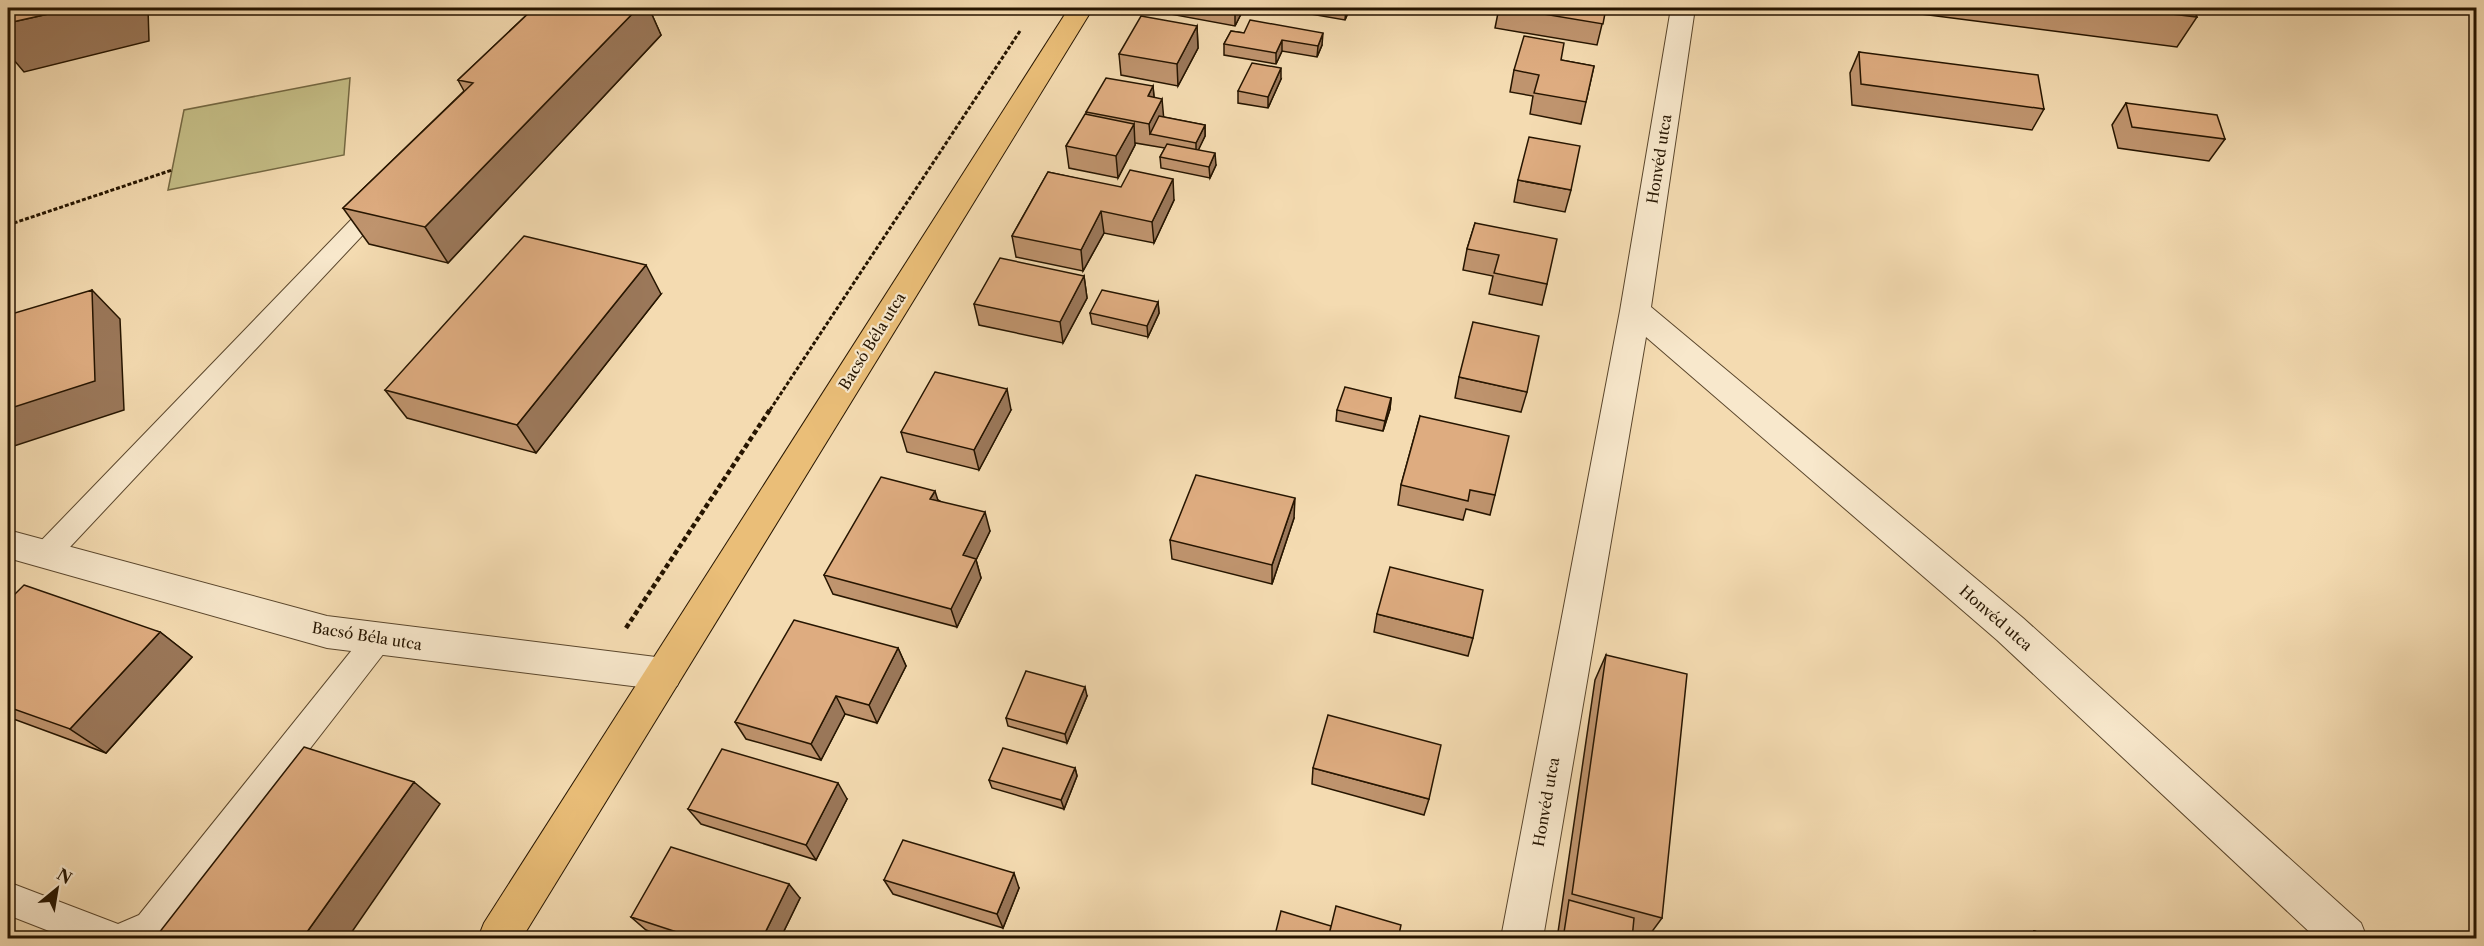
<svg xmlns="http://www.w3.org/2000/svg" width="2484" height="946" viewBox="0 0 2484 946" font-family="'Libre Caslon Text',serif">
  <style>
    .green { fill: #c4bd86; stroke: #756943; stroke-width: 1.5 }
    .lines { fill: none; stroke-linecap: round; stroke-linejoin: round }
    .service-casing { stroke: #5a462c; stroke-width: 2 }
    .minor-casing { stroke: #5a462c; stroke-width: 2 }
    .primary-casing { stroke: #261500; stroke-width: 2 }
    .path-far1 { stroke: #261500; stroke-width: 3; stroke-dasharray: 4 2; stroke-linecap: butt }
    .path { stroke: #261500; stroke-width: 4.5; stroke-dasharray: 5 3; stroke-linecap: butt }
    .service { fill: #f8e8cc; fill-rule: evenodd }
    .minor { fill: #f8e8cc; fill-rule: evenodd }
    .primary { fill: #eabe78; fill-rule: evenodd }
    .wall { fill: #bf946e; stroke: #261500; stroke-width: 1.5 }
    .shaded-wall { fill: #9b785a; stroke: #261500; stroke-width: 1.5 }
    .building { fill: #deac80; stroke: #261500; stroke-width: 1.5 }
    .labels { text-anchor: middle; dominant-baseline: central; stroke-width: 4.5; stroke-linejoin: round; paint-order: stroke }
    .street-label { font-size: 15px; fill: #261500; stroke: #f8e8cc }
  </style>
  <rect width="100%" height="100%" fill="#f4dbb1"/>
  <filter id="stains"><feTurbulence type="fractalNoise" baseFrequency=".00333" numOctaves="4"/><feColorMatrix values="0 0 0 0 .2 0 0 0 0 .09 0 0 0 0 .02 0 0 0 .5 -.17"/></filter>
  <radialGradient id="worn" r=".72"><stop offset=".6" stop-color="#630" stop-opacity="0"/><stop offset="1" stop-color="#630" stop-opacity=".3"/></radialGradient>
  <path class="green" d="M350 78 344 155 168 190 184 110Z"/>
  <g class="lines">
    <defs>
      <path id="service" d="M382 193 390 196 393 201 390 206 55 563 45 567 35 563 31 555 35 547 374 196Z
        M378 626 388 630 393 639 388 648 163 938H67L8 915V882L118 924 139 915 368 630Z"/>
      <path id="minor" d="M1671 8H1695L1651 307 2023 618 2361 923 2367 938H2316L1997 640 1646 337 1543 938H1501L1620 311Z
        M8 530 327 616 664 658 677 662 682 674 677 686 664 690 327 648 8 558Z"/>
      <path id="primary" d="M1069 8H1093L522 938H478L484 923Z"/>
    </defs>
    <use href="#service" class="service-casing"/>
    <use href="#minor" class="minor-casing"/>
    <use href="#primary" class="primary-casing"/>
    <path class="path-far1" d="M8 225 172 170
      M770 410 1020 31"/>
    <path class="path" d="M626 628 771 408"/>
    <use href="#service" class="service"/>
    <use href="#minor" class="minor"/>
    <use href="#primary" class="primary"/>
  </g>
  <path class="wall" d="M534 8H649L661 35 448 263 369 244 343 208 464 91 458 80Z
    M1159 8H1244L1235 26 1159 12Z
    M1276 8H1350L1345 20Z
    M1499 8H1606L1597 45 1495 28Z
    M1874 8H2193L2197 17 2177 47Z
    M1197 26 1198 48 1178 86 1121 75 1119 54Z
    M1231 31 1322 45 1317 57 1282 51 1276 64 1224 55V44Z
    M1859 52 2044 109 2032 130 1852 105 1850 73Z
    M1561 60 1594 66 1581 124 1530 114 1533 96 1510 92 1514 70Z
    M1281 79 1268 108 1238 103V91Z
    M1153 86 1154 97 1163 117 1205 125V136L1198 150 1216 165 1210 178 1161 168 1160 157 1165 148 1135 143V145L1118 178 1069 168 1066 146 1086 115V112Z
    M2126 103 2225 139 2209 161 2118 148 2112 125Z
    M1048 172 1174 200 1154 243 1104 233 1083 271 1016 257 1012 236Z
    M1518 180 1571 190 1565 212 1514 202Z
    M1475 223 1547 284 1542 305 1489 294 1493 276 1463 270 1467 249Z
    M1084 276 1087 298 1063 343 979 325 974 304Z
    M661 294 536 453 407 418 385 390Z
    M1158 302 1159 313 1148 337 1092 324 1090 313Z
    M1459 377 1527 392 1521 412 1455 398Z
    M1391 398 1390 409 1383 431 1336 421 1337 410Z
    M1011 410 979 470 907 452 901 432Z
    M1420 416 1495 495 1490 515 1466 509 1463 520 1398 505 1401 485Z
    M938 500 990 531 976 560 981 578 957 627 833 594 824 575Z
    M1294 518 1272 584 1172 559 1170 540Z
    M8 601 160 632 192 657 106 753 8 717Z
    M1377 614 1473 638 1468 656 1374 632Z
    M898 648 906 666 877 723 845 714 821 760 746 739 735 722Z
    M1606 655 1662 918 1648 937 1632 933V939H1557L1595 680Z
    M1087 696 1067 743 1008 726 1006 718Z
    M1075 768 1077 776 1064 809 992 788 989 780Z
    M1313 768 1429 799 1424 815 1312 784Z
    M847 799 816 860 701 824 688 809Z
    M884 880 1019 888 1003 928 893 894Z
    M800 898 780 939H670L646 930 631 917Z
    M2034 931 2062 939H2024Z"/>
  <path class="shaded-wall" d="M75 8H148L149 41 24 72 8 53V23Z
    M638 8H649L661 35 448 263 425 227Z
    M1235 8H1244L1235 26Z
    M1346 8H1350L1345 20Z
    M1197 26 1198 48 1178 86 1177 64Z
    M1323 33 1322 45 1317 57 1318 46Z
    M1282 40V51L1276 64V53Z
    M1281 68V79L1268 108V97Z
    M1153 86 1155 108 1148 96Z
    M1162 99 1164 121 1150 134 1149 124Z
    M1134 124 1135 145 1118 178 1116 156Z
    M1205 125V136L1196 155V143Z
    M1215 153 1216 165 1210 178 1209 167Z
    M1173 179 1174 200 1154 243 1152 222Z
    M1101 211 1104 233 1083 271 1081 250Z
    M646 265 661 294 536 453 517 425Z
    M1084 276 1087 298 1063 343 1060 322Z
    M92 290 120 319 124 410 8 448V409Z
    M1158 302 1159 313 1148 337 1147 326Z
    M1007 389 1011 410 979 470 974 450Z
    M1391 398 1390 409 1383 431 1385 421Z
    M935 491 941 510 930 499Z
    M1295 498 1294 518 1272 584V565Z
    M985 512 990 531 976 560 981 578 957 627 951 609 963 555Z
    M160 632 192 657 106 753 70 729Z
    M898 648 906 666 877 723 869 705Z
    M1085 687 1087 696 1067 743 1065 734Z
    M836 696 845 714 821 760 811 744Z
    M1075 768 1077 776 1064 809 1061 800Z
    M414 782 440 804 347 939H302Z
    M838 783 847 799 816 860 806 845Z
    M1014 873 1019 888 1003 928 997 914Z
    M789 884 800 898 780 939H762Z"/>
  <path class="building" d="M8 8H75L8 23Z
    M534 8H638L425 227 343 208 473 83 458 80Z
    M1507 8H1606L1603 24Z
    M2122 8H2193L2197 17Z
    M1141 16 1197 26 1177 64 1119 54Z
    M1250 20 1323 33 1318 46 1282 40 1276 53 1224 44 1231 31 1244 33Z
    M1524 36 1564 43 1561 60 1594 66 1586 102 1534 93 1539 75 1514 70Z
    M1859 52 2038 75 2044 109 1861 84Z
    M1252 63 1281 68 1268 97 1238 91Z
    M1106 78 1153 86 1148 96 1162 99 1149 124 1086 112Z
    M2126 103 2217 115 2225 139 2132 127Z
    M1085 114 1134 124 1116 156 1066 146Z
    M1159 116 1205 125 1196 143 1150 134Z
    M1529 137 1580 146 1571 190 1518 180Z
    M1167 144 1215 153 1209 167 1160 157Z
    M1130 170 1173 179 1152 222 1101 211 1081 250 1012 236 1048 172 1121 187Z
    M1475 223 1557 239 1547 284 1494 273 1499 255 1467 249Z
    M524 236 646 265 517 425 385 390Z
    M1000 258 1084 276 1060 322 974 304Z
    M92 290 95 381 8 409V315Z
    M1102 290 1158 302 1147 326 1090 313Z
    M1473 322 1539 336 1527 392 1459 377Z
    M935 372 1007 389 974 450 901 432Z
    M1345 387 1391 398 1385 421 1337 410Z
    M1420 416 1509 436 1495 495 1470 490 1468 501 1401 485Z
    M1196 475 1295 498 1272 565 1170 540Z
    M881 477 935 491 930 499 985 512 963 555 976 559 951 609 824 575Z
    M1390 567 1483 590 1473 638 1377 614Z
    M24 585 160 632 70 729 8 707V601Z
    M794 620 898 648 869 705 836 696 811 744 735 722Z
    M1606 655 1687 674 1662 918 1572 894Z
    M1026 671 1085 687 1065 734 1006 718Z
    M1328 715 1441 745 1429 799 1313 768Z
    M304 747 414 782 302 939 155 938Z
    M1003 748 1075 768 1061 800 989 780Z
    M722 749 838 783 806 845 688 809Z
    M903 840 1014 873 997 914 884 880Z
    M671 847 789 884 762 939H698L631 917Z
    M1569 900 1634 918 1632 939H1563Z
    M1336 906 1401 925 1398 939H1328Z
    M1281 911 1331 926 1328 939H1274Z
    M2034 931 2062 939H2035Z"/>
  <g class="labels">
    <g class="street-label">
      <text transform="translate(1659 159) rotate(-81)">Honvéd utca</text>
      <text transform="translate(872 341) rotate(-58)">Bacsó Béla utca</text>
      <text transform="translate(1996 618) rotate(41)">Honvéd utca</text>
      <text transform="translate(367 636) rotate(9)">Bacsó Béla utca</text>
      <text transform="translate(1546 802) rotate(-80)">Honvéd utca</text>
    </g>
  </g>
  <rect width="2484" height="946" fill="none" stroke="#f4dbb1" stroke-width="30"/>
  <rect x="9" y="9" width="2466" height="928" fill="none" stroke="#261500" stroke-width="3"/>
  <rect x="15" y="15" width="2454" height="916" fill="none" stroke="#261500" stroke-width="1.5"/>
  <g transform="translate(57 889) rotate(30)" stroke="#f8e8cc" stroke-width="4.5" paint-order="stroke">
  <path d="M0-4.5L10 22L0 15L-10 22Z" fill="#261500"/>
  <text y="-9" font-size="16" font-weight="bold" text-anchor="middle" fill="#261500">N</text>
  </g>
  <rect width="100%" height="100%" filter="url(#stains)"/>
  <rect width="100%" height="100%" fill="url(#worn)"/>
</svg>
